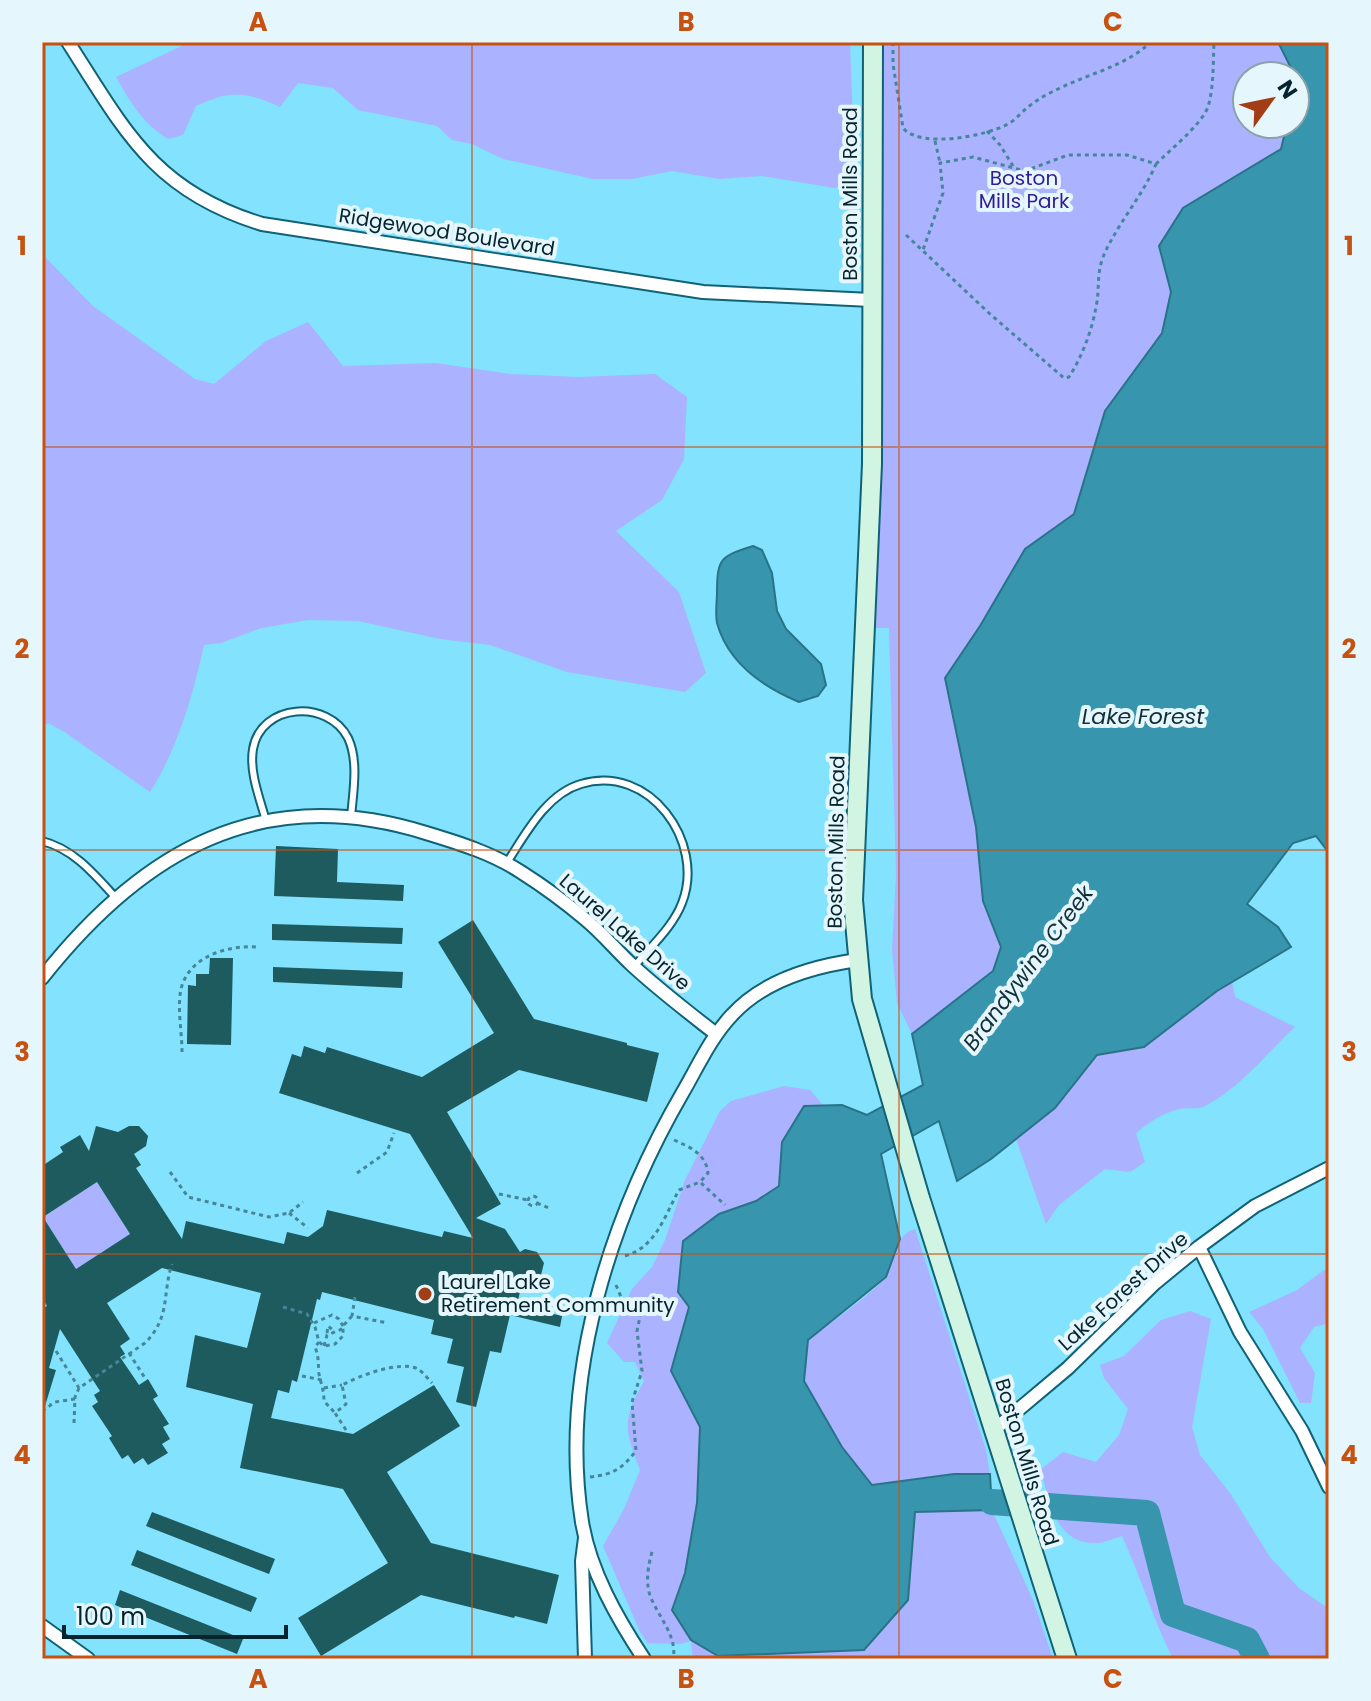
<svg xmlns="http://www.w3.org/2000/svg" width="1371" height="1701" viewBox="0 0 1371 1701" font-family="Poppins,sans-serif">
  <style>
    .green { fill: #abb2ff }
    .water { fill: #3895ae; stroke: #297387; stroke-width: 2 }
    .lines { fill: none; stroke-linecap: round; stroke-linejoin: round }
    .river { stroke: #3895ae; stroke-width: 26 }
    .building { fill: #1d5b5e; fill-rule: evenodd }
    .lane-casing { stroke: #106275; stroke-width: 10 }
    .street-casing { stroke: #106275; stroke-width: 16 }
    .secondary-casing { stroke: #106275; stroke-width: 22 }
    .path { stroke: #468699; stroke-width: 3; stroke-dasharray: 4 4; stroke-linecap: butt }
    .lane { stroke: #fff; stroke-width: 6 }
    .street { stroke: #fff; stroke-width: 12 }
    .secondary { stroke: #d2f4e3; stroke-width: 18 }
    .grid { fill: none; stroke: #c65111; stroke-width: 2; stroke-opacity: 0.55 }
    .poi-dot { fill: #a33d15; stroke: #e5f6fc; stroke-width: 3 }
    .labels { text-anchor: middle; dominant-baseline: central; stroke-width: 8; stroke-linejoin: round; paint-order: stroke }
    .park-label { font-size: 20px; fill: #311b97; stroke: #e5f6fc }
    .street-label { font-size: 20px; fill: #05242d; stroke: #e5f6fc }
    .poi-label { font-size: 20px; fill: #05242d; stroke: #e5f6fc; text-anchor: start }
    .water-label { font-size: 22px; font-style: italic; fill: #122f37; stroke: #e5f6fc }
    .neatline { fill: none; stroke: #c65111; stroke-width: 3 }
    .grid-label { font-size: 26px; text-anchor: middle; font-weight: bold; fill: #c65111 }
  </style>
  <rect width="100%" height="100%" fill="#83e2fe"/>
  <path class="green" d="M190 42H850L855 176 835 188 762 176 719 179 672 171 632 179H593L503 159 472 144 452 140 437 126 358 110 333 88 298 83 280 107C244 91 231 90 196 106L183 135 168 139C142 123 131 103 116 77Z
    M880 42H1278L1293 76H1247V124H1287L1281 149 1183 208 1159 246 1171 292 1162 333 1105 411 1074 514 1025 549 980 626 945 678 976 827 983 901 1001 947 993 971 912 1034 897 1003 892 949 896 875 889 628H866Z
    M42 254 93 306 195 379 214 384 266 341 308 322 343 366 436 363 510 374 579 377 655 374 687 397 684 459 662 500 616 531 679 592 706 673 685 692 567 672 490 645 440 639 358 621 308 620 261 628 221 643 204 645C193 695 178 748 150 792L63 731 48 723 42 727Z
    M1232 982 1235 997 1295 1027C1266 1054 1241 1087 1205 1106 1197 1110 1188 1107 1180 1109 1162 1113 1149 1122 1136 1133L1145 1162 1130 1172 1105 1169 1059 1205 1046 1224 1016 1139 1055 1108 1097 1055 1144 1047 1217 991Z
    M784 1086 810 1090 824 1106H804L782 1142 779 1186 756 1201 719 1214 671 1371 700 1427 697 1503 685 1573 672 1610 815 1651 864 1650 908 1600 915 1512 992 1510 1033 1600 1053 1659H693L691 1641 680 1644 648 1643 640 1632 603 1546 624 1509 640 1470C624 1429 622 1421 644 1381L635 1362H624L607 1343 632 1289 652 1267 665 1240 685 1180 720 1111 731 1101Z
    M97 1182 130 1234 76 1269 43 1217Z
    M915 1229 986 1450 990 1474H954L872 1485 842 1447 804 1381 808 1340C824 1328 879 1289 887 1275 897 1259 894 1235 915 1229Z
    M1329 1248V1323L1314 1327 1300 1348 1315 1373 1311 1403H1300L1263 1329 1249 1312 1297 1290 1327 1268Z
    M1190 1311 1211 1319 1192 1427 1200 1455 1230 1493 1270 1557 1299 1588 1329 1609V1659H1173C1153 1619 1141 1577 1122 1536 1114 1538 1105 1543 1097 1543 1054 1544 1051 1502 1040 1470L1063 1452 1096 1462 1119 1435 1128 1409 1104 1378 1100 1365 1124 1356 1161 1320Z"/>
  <path class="water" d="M1278 42H1329V853L1316 836 1293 843 1247 904 1278 927 1291 947 1217 991 1144 1047 1097 1055 1055 1108 991 1159 957 1181 939 1121 881 1154 900 1239 886 1277 808 1340 804 1381 842 1447 872 1485 954 1474H990L992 1510 915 1512 908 1600 864 1650 718 1656 691 1640 672 1610 685 1573 697 1503 700 1427 671 1371 689 1307 678 1292 683 1241 719 1214 756 1201 779 1186 782 1142 804 1106 842 1105 867 1115 923 1085 912 1034 993 971 1001 947 983 901 976 827 945 678 980 626 1025 549 1074 514 1105 411 1162 333 1171 292 1159 246 1183 208 1281 149 1287 124H1295V76Z
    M753 546 762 550 772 573 777 611 786 629 821 664 826 685 818 696 799 702C763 687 728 663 717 623 715 613 717 602 717 592 717 557 722 556 753 546Z"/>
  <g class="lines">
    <path class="river" d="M992 1502 1147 1513 1173 1614 1247 1640 1257 1659"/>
  </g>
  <path class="building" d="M276 846 338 849 337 882 404 885 403 901 274 896Z
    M473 920 534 1019 627 1043V1045L659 1053 647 1102 519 1070 447 1112 501 1204 476 1218 505 1229 520 1252 525 1249 537 1252 544 1263 541 1275 521 1287 517 1305 562 1316 560 1327 510 1315 501 1353 490 1351 476 1407 456 1402 464 1367 447 1363 453 1339 431 1334 434 1320 322 1292 320 1300 317 1299 297 1382 292 1380 289 1393 278 1390 271 1418 353 1434 434 1385 460 1426 387 1472 431 1543 559 1575 547 1624 515 1616 514 1618 421 1595 321 1656 298 1618 388 1563 343 1489 240 1468 253 1404 186 1387 195 1335 247 1348 261 1293 162 1268 107 1303 130 1339 120 1346 125 1354 120 1357 139 1385 148 1379 158 1396 153 1399 169 1424 163 1427 170 1439 162 1444 168 1453 148 1465 143 1458 134 1464 128 1455 122 1459 109 1438 112 1436 92 1406 98 1402 94 1395 100 1391 60 1329 49 1368 56 1370 45 1406 42 1405V1309L47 1306 42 1298V1166L63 1152 60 1147 80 1135 89 1151 96 1126 118 1132 129 1126H139L148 1136 146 1146 134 1154 141 1165 136 1168 182 1239 186 1221 284 1244 287 1232 308 1237 323 1226 327 1210 442 1237 444 1231 473 1238 410 1134 279 1093 292 1054 301 1057 304 1046 325 1053 327 1047 422 1077 494 1033 438 942ZM97 1182 130 1234 76 1269 43 1217Z
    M272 924 403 928 402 944 272 940Z
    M210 958H233L231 1045 187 1044 188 985 196 986V974H209Z
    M273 967 403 972 402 988 273 982Z
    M152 1512 275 1559 269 1574 146 1526Z
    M137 1550 257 1598 251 1612 131 1565Z
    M120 1590 243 1639 237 1654 115 1605Z"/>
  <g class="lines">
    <defs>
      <path id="lane" d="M266 821C260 799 249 772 253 749 261 703 328 699 348 738 359 761 353 793 351 817
        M42 841C74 849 95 875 116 898
        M506 864C525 835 546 794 581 784 649 763 706 842 682 903 673 927 650 947 634 967"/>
      <path id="street" d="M68 42C125 131 154 191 262 224L703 292 871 300
        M42 978C143 850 262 782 426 833 459 843 492 853 521 872 543 886 565 902 585 919 602 933 616 950 632 965 659 990 688 1012 716 1034
        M1199 1247 1240 1332 1302 1431 1329 1487
        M994 1430 1068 1368 1155 1283 1199 1247 1255 1206 1329 1168
        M585 1538 582 1561 585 1659
        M42 1626 88 1659
        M644 1659C617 1618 590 1571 582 1522 559 1376 611 1216 683 1092 698 1066 711 1037 732 1015 763 981 814 966 858 960"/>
      <path id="secondary" d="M873 42 872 464 853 900 862 999 920 1198 1067 1659"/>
    </defs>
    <use href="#lane" class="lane-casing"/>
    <use href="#street" class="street-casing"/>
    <use href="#secondary" class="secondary-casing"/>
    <path class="path" d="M893 42V64L903 128C921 149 986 136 1008 124 1017 119 1023 110 1032 104 1040 98 1049 93 1058 89 1090 73 1124 67 1151 42
      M987 131 1000 145 1013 166
      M935 141 940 163
      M1156 164C1170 150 1201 125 1208 107 1214 86 1213 63 1214 42
      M906 235 990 314 1064 378 1069 377C1082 357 1092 330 1096 307 1100 289 1096 277 1103 257 1117 224 1142 197 1156 164L1127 155H1068L1025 171 973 157 940 163 943 193 923 250
      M182 1052C182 1032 177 1008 181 989 189 956 228 945 257 947
      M674 1140C690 1147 706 1154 708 1173L700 1182
      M170 1172 188 1197 269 1217 289 1213 303 1202
      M357 1173 387 1152 394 1133
      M499 1194 528 1200
      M528 1201a5 5 0 1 1 10 0a5 5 0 1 1-10 0Z
      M537 1203 551 1209
      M289 1213 308 1228
      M625 1256C656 1247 664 1217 679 1190L700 1182 725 1205
      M616 1285 624 1304 641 1312
      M355 1297 352 1316 388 1323
      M283 1307 307 1314 315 1327 319 1342 324 1346 335 1344 343 1336V1326L352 1316
      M314 1323 332 1315 339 1319 343 1326
      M327 1333 328 1326 334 1331
      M319 1342 315 1347C319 1357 318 1364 319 1374 321 1384 324 1390 324 1401L335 1413
      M324 1346 327 1335 342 1329
      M56 1351 79 1388
      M129 1353 145 1378
      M302 1376 322 1380
      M324 1388 342 1385
      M42 1401 51 1405
      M42 1411 55 1402 75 1399
      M74 1423 75 1397 79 1388 145 1343C171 1317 162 1294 172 1264
      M346 1430 335 1413 346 1404 342 1385C359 1376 399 1360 418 1369 422 1371 428 1379 432 1383
      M590 1477C613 1474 621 1470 636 1451L632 1402 642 1371 637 1331 641 1312 655 1311 663 1307
      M652 1552C648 1566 645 1584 651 1598 659 1617 678 1638 673 1659"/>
    <use href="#lane" class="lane"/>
    <use href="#street" class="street"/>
    <use href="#secondary" class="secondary"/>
  </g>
  <path class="grid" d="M472 42V1659M899 42V1659M42 447H1329M42 850H1329M42 1254H1329"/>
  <circle class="poi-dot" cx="425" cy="1294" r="8"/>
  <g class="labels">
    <g class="park-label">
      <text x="1024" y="178">Boston<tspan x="1024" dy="23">Mills Park</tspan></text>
    </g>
    <g class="street-label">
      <text transform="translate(850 194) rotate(-90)">Boston Mills Road</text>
      <text transform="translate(447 232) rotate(9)">Ridgewood Boulevard</text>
      <text transform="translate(836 842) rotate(-89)">Boston Mills Road</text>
      <text transform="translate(625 932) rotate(41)">Laurel Lake Drive</text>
      <text transform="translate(1123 1291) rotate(-42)">Lake Forest Drive</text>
      <text transform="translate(1027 1462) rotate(73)">Boston Mills Road</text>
    </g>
    <g class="poi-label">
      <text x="441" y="1282">Laurel Lake<tspan x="441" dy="23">Retirement Community</tspan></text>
    </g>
    <g class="water-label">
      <text x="1143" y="716">Lake Forest</text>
      <text transform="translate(1028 968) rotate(-53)">Brandywine Creek</text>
    </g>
  </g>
  <rect width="1371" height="1701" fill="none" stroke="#e5f6fc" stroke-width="88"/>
  <g transform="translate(1271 100) rotate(57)"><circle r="38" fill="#e5f6fc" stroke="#8ba2a9" stroke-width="2"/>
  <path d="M0-6L14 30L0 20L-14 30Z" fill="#a33d15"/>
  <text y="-12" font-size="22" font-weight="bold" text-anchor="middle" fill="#05242d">N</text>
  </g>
  <path d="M64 1625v12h222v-12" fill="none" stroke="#05242d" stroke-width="4"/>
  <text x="76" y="1625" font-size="24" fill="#05242d" stroke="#e5f6fc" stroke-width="6" paint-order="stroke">100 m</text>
  <rect x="44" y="44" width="1283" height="1613" class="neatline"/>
  <g class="grid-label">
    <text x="258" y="31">A</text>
    <text x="686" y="31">B</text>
    <text x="1113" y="31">C</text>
    <text x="22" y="255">1</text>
    <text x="1349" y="255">1</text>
    <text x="22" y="658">2</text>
    <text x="1349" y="658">2</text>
    <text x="22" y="1061">3</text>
    <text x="1349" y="1061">3</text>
    <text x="22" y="1464">4</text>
    <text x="1349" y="1464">4</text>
    <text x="258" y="1688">A</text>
    <text x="686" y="1688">B</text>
    <text x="1113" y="1688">C</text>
  </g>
</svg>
